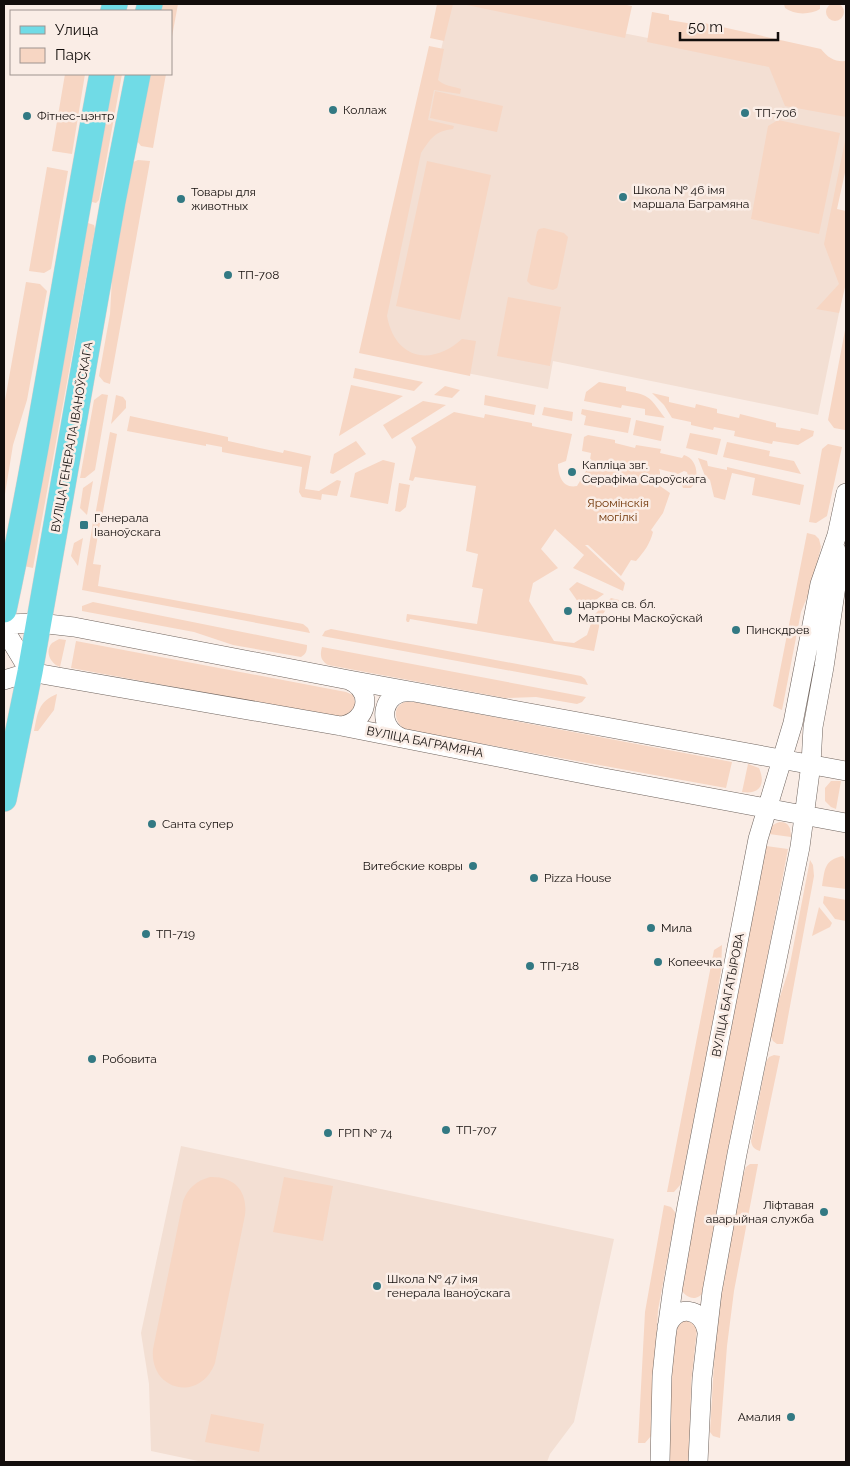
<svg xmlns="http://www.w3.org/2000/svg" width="850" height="1466" viewBox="0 0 850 1466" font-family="Raleway,sans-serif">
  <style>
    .built { fill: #f3dfd3 }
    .green { fill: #f7d6c3 }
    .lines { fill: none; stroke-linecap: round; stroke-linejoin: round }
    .minor-casing { stroke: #6f645e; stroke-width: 20 }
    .major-casing { stroke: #d0cfce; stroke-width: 26 }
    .minor { stroke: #fff; stroke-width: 19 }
    .major { stroke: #70dbe6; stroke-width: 25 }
    .poi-dot { fill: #327983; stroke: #faede6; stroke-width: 2 }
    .labels { text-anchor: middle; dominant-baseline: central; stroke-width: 5; stroke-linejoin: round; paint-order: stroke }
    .poi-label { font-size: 12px; fill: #130e0c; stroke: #faede6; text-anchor: start }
    .street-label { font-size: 12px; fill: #130e0c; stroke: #faede6 }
    .park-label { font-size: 12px; fill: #703506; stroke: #faede6 }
  </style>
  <rect width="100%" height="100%" fill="#faede6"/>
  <path class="built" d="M451 4H475L643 37 846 80V155L827 238 846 279 818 415 553 361 548 389 375 355Z
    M181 1146 614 1239 574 1422 550 1454 547 1462H203L151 1451 149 1384 141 1333Z"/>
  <path class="green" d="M826 12a9 9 0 1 1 18 0a9 9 0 1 1-18 0Z
    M162 4H178L171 42V11H160Z
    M437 4H453L444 41 430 38Z
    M462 4H622L632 6 625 38Z
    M784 4H820V9C810 15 794 15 785 8Z
    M652 12 669 15V20L693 24 695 21 821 49C828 58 835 62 846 61V117L785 106 769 67 647 42Z
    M429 46 444 49 438 80C444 86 453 86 461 89L460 94 434 90 428 120 454 126 453 129C435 131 431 138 421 153L387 316C395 359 431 367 462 339L476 341 470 376 359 353Z
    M65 74H85L72 154 52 151Z
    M113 74H122L99 200 96 203 92 202 90 199Z
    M149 74H166L153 148 141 146 137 141Z
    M435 91 503 106 497 132 430 118Z
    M778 120 840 133 819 234 751 219 768 126Z
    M846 136V168L837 209 846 211V283L839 313 816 309 839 284 824 244Z
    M138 160 150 161 110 384 104 382 99 376 110 314 112 278 131 163Z
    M427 161 491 175 460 320 396 306Z
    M47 167 68 171 51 269 44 273 29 271Z
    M88 223 94 225 95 229 33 568 24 566 85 227Z
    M544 228 564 233 568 237 558 285 557 288 553 290 531 285 527 281 537 232 539 229Z
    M26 282 40 284 47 291 27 400 13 445 4 500V406Z
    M508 297 561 307 550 366 497 356Z
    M846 325V422L845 430 834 428 828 420Z
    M355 368 423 382 414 391 353 378Z
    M599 382 626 387V391C651 395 650 398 665 418L645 415V409L622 405 621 408 584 401 586 392Z
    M351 385 403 396 339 436Z
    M445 386 460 390 452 398 434 395Z
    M652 393 669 397V402L695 408 696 404 717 409V413L739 418 740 414 776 423V427L800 431 801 428 814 431 813 436 798 445 773 441 772 444 734 436 735 431 714 427 713 430 691 425V422L672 418 664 405Z
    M102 394 108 395 95 470 85 478H80L94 400Z
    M116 395 123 397 126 401V408L111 424Z
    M485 395 536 405 534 415 484 405Z
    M423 401 446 405 392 439 383 425Z
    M544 407 573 412 572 421 542 415Z
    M582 409 631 418 628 433 584 425 586 416 581 414Z
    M454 412 484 418 485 414 532 423V426L572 434 566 461 558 464C558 476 563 489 577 486L589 466 591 453 582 451 584 437 588 435 615 440V443L635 448 636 445 661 449 660 453 682 458 684 455C698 459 700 479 691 488H683L682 485 688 476 687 472 684 471 678 474 659 469 660 472V486L670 493 663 513 651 530 653 532C650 544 644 552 636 561L631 560 621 576 588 545H585L625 583 623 591 573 568 584 555 555 529 541 549 558 568 533 583 529 601 554 641 574 643 587 635 594 615 611 598 619 600 618 604 609 605 601 617 594 651 410 619 409 622H407L406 620 407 614 477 624 483 589 472 587 478 554 466 551 476 486 415 477 413 481 409 480 416 447 411 438Z
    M130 416 228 437V441L283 453 284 450 311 456 305 489 319 491 337 480 341 481 337 496 322 494 321 500 302 497 299 492 302 467 222 452V447L206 444V446L127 431Z
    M636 420 664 426 661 441 633 435Z
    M110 432 117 434 102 517 95 516Z
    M690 433 721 439 717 455 686 448Z
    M356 441 366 454 333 474 330 473 334 454Z
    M727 442 770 451 769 456 794 461 801 474 723 457Z
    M828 444 842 447 827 516 816 523 809 522 822 449Z
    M698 458 707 461 708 466 727 470V467L804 485 800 505 752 495 755 478 732 473 725 500 714 497 710 480 705 476Z
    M383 460 395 463 388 504 350 497 355 473Z
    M93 481 87 515 80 508 83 488Z
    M399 483 410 485 406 507 400 512 395 511Z
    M93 522 100 523 93 564 101 565 98 586 303 624 308 628 310 633 82 590Z
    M807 533 815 535 819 539 821 547 811 588 801 612 782 710 773 706Z
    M83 538 78 566 71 556 74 543Z
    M577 582 604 594 583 609 569 589Z
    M93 602 307 645C307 651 306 654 301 657L233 645 194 632 82 611V606Z
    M331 629 581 676 585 679 588 685 322 636 325 631Z
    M59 639 66 640 60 667C51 664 44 652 52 643 52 643 59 639 59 639Z
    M76 641 346 692 353 695 356 706 352 716 338 717 71 668Z
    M322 647 586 697 582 702 577 704 536 697 505 698 328 665C320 660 320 655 322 647Z
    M57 694 54 710 38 731H34C38 712 38 702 57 694Z
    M409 701 732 762 726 788 406 730C393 722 391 704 409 701Z
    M748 764 759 768C766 784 760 795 742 792Z
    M831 781H841L836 809 831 807 825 801V788Z
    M780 822C789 822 791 828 791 837L769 834C771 827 772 824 780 822Z
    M766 846 788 849 704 1291C698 1302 686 1299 681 1289Z
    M843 856 846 861V889L822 886C825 869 824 860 843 856Z
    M810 860 813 865 814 876 783 1044H777L773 1041 771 1037 772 1029 776 1009 789 969Z
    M824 896 846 900V921L835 919 823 903Z
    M819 907 832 923 830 927 812 936Z
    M722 945 721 971 711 1033 681 1184 674 1192H667L714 950Z
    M774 1055 780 1056 760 1151C754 1149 752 1147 751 1141L766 1062 769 1057Z
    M750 1164H758L734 1291 727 1346 720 1438 713 1436 710 1432 715 1346 721 1289 743 1175 746 1167Z
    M210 1177C234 1176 248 1191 245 1215L215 1363C200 1403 149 1391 153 1349L183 1201C188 1188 196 1181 210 1177Z
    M284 1177 333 1186 323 1241 273 1232Z
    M664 1205 671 1207 675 1212V1218L658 1310 651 1436 645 1443H638L645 1312Z
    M682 1320C690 1320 693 1322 697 1329L691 1384 690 1462H668L670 1382 675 1331 678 1324Z
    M211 1414 264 1424 259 1452 205 1442Z"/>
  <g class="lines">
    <defs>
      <path id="minor" d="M4 624 39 623 74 627 349 680 846 771
        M4 629 30 672
        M4 680 30 672 64 678 341 726 599 777 846 823
        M341 726C368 722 374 691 349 680
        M402 738C374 727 382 688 412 692
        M667 1327C676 1304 703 1307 707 1332
        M660 1462 662 1376 666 1337 673 1287 687 1206 758 839 793 723 820 584 837 535 846 493
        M698 1462 702 1378 712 1292 737 1154 800 847 811 764 813 727 824 667 836 586V550"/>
      <path id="major" d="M113 11 115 4
        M148 11 150 4
        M4 610C42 433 68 252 102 74
        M4 799 30 672 113 201 138 74"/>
    </defs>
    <use href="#minor" class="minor-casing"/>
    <use href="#major" class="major-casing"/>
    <use href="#minor" class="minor"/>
    <use href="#major" class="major"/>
  </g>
  <g class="poi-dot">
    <circle cx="333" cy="110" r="5"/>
    <circle cx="745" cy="113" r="5"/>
    <circle cx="27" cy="116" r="5"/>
    <circle cx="623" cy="197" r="5"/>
    <circle cx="181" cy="199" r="5"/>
    <circle cx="228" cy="275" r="5"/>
    <circle cx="572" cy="472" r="5"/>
    <rect x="79" y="520" width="10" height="10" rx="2.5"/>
    <circle cx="568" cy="611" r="5"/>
    <circle cx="736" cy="630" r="5"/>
    <circle cx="152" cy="824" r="5"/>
    <circle cx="473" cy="866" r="5"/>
    <circle cx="534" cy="878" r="5"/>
    <circle cx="651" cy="928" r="5"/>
    <circle cx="146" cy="934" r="5"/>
    <circle cx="658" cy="962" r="5"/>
    <circle cx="530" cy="966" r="5"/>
    <circle cx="92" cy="1059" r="5"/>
    <circle cx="446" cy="1130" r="5"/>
    <circle cx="328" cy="1133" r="5"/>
    <circle cx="824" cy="1212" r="5"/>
    <circle cx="377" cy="1286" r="5"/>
    <circle cx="791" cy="1417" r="5"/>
  </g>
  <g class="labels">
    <g class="poi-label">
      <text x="343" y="110">Коллаж</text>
      <text x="755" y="113">ТП-706</text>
      <text x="37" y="116">Фітнес-цэнтр</text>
      <text x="633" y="190">Школа № 46 імя<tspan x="633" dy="14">маршала Баграмяна</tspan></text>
      <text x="191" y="192">Товары для<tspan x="191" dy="14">животных</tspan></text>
      <text x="238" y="275">ТП-708</text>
      <text x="582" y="465">Капліца звг.<tspan x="582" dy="14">Серафіма Сароўскага</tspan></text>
      <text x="94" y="518">Генерала<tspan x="94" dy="14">Іваноўскага</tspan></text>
      <text x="578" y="604">царква св. бл.<tspan x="578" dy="14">Матроны Маскоўскай</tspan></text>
      <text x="746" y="630">Пинскдрев</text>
      <text x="162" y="824">Санта супер</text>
      <text x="463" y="866" text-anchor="end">Витебские ковры</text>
      <text x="544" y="878">Pizza House</text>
      <text x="661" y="928">Мила</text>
      <text x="156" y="934">ТП-719</text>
      <text x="668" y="962">Копеечка</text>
      <text x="540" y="966">ТП-718</text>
      <text x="102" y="1059">Робовита</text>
      <text x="456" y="1130">ТП-707</text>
      <text x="338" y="1133">ГРП № 74</text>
      <text x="814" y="1205" text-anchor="end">Ліфтавая<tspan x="814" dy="14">аварыйная служба</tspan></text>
      <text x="387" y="1279">Школа № 47 імя<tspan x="387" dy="14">генерала Іваноўскага</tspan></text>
      <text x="781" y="1417" text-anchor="end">Амалия</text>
    </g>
    <g class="street-label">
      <text transform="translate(72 437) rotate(-80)">ВУЛІЦА ГЕНЕРАЛА ІВАНОЎСКАГА</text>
      <text transform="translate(425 742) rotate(11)">ВУЛІЦА БАГРАМЯНА</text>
      <text transform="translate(728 995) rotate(-79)">ВУЛІЦА БАГАТЫРОВА</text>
    </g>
    <g class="park-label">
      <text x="618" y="503">Яромінскія<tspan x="618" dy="14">могілкі</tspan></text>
    </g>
  </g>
  <rect width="850" height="1466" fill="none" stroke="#130e0c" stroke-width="10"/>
  <rect x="10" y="10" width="162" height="65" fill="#faede6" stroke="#9e948f"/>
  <rect x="20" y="26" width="25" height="8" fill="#70dbe6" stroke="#9e948f"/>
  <text x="55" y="35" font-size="15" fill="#130e0c">Улица</text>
  <rect x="20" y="48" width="25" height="15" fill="#f7d6c3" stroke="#9e948f"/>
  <text x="55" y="60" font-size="15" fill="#130e0c">Парк</text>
  <path d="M680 32v8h98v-8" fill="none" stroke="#130e0c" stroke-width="2.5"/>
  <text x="688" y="32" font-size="15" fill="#130e0c" stroke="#faede6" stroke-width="4" paint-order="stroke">50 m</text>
</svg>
